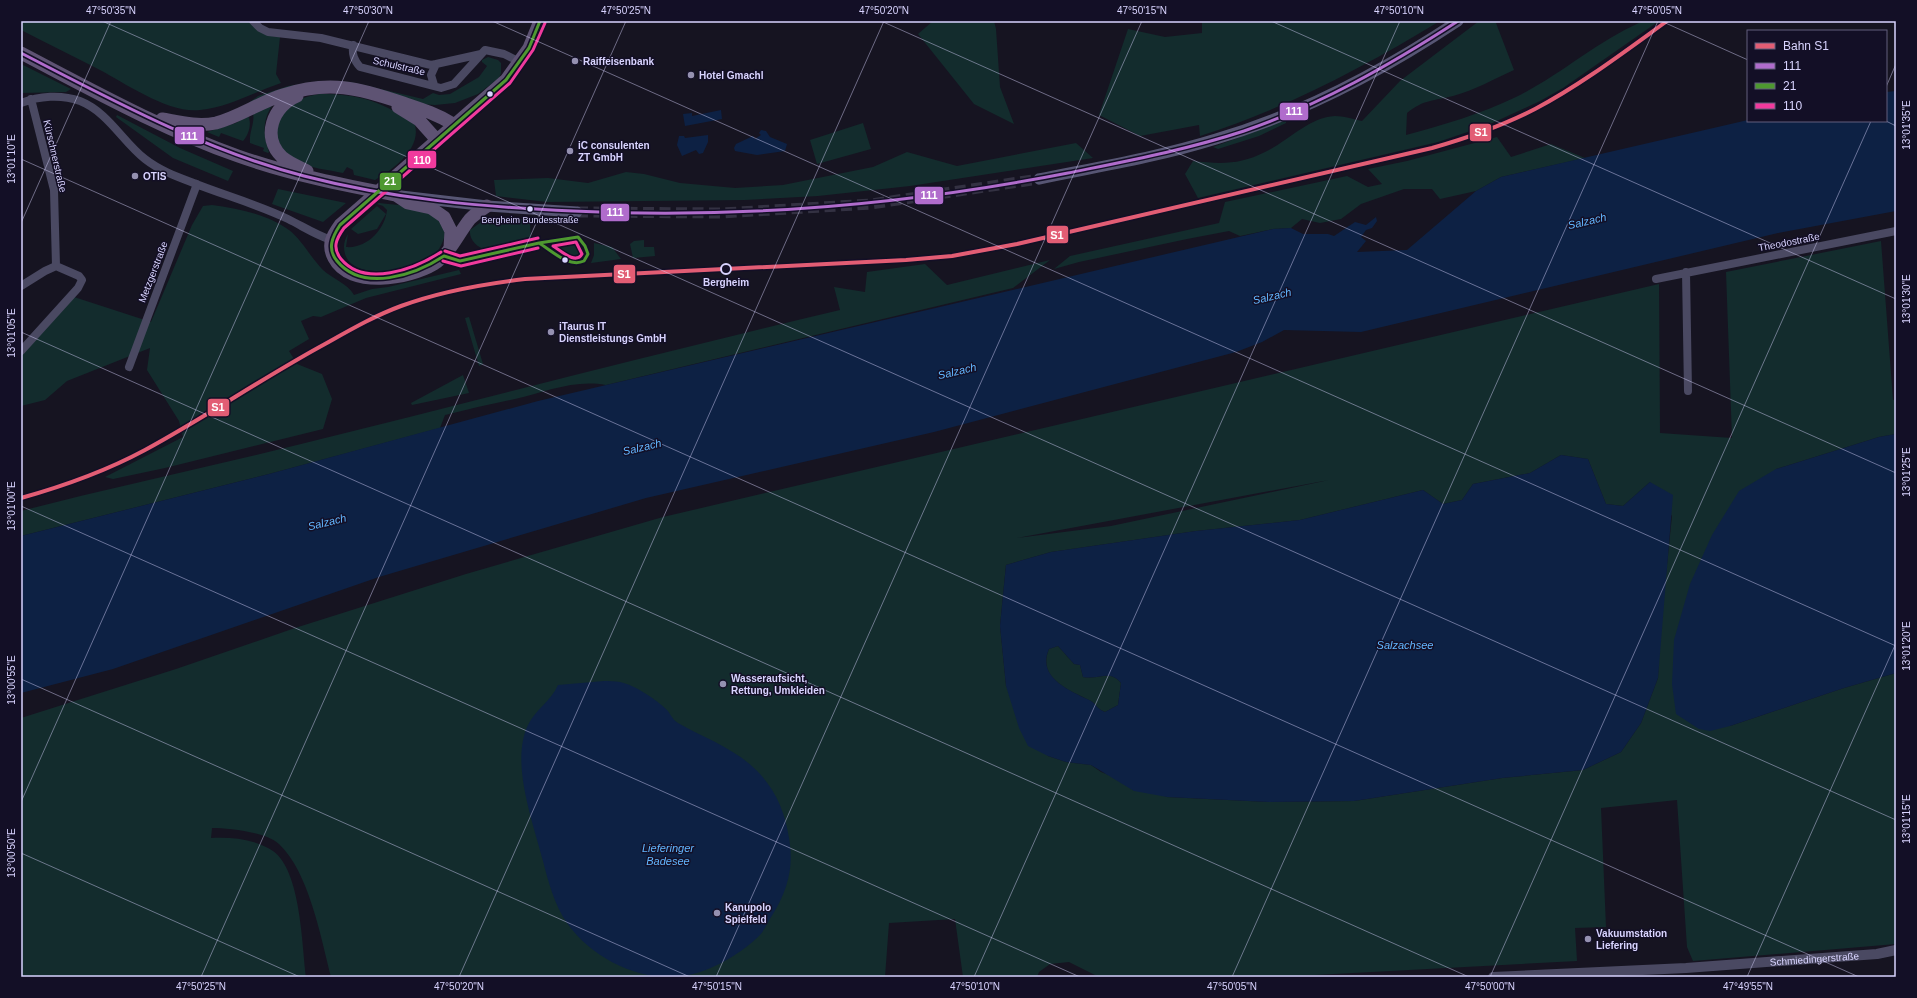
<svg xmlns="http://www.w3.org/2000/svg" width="1917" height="998" viewBox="0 0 1917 998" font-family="Helvetica,sans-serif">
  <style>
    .green { fill: #132c2d; fill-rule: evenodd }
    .water { fill: #0d2144; fill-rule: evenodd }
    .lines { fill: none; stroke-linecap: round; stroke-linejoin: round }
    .secondary-tunnel { stroke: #333142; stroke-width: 11; stroke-dasharray: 11 5.5; stroke-linecap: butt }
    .minor { stroke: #4a4962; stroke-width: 8 }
    .tertiary { stroke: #4a4962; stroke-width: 10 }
    .secondary { stroke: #575674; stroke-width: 11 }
    .primary { stroke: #5e5373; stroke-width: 13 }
    .bus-1-casing { stroke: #130f26; stroke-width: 6 }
    .bus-2-casing { stroke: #130f26; stroke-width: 6 }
    .bus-3-casing { stroke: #130f26; stroke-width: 6 }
    .bus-1 { stroke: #b06ccc; stroke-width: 3 }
    .bus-2 { stroke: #4e9830; stroke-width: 3 }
    .bus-3 { stroke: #f13a9d; stroke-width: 3 }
    .rail-1-casing { stroke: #130f26; stroke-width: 7 }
    .rail-1 { stroke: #e25d74; stroke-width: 4 }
    .ticks { fill: none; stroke: #d9d4ff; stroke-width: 1; stroke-opacity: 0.45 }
    .poi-dot { fill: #9591b1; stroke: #130f26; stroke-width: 1.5 }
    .bus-dot { fill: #d9d4ff; stroke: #130f26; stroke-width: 1.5 }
    .stop-dot { fill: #130f26; stroke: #d9d4ff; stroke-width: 2 }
    .labels { text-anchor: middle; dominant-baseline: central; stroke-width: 3; stroke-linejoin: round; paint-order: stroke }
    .bus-label { font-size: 9px; fill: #d9d4ff; stroke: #130f26 }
    .poi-label { font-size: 10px; font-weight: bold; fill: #d9d4ff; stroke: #130f26; text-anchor: start }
    .street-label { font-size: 10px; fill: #d9d4ff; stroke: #130f26 }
    .stop-label { font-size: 10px; font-weight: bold; fill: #d9d4ff; stroke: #130f26 }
    .water-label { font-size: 11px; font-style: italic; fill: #62b6ff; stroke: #130f26 }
    .line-badge { stroke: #130f26; stroke-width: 1.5 }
    .badge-label { font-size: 11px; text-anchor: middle; font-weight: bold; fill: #fff }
    .neatline { fill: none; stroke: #d9d4ff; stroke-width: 1.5 }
    .ticks-label { font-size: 10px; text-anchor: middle; fill: #d9d4ff }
  </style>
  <rect width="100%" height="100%" fill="#161421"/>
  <path class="green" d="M21 21H248C258 32 265 36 280 37L276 74 281 83C254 92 229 107 200 110 170 114 126 84 100 70 74 57 47 43 21 30Z
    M933 21H994L996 29 1000 87 1014 124 974 104 918 34Z
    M1202 21H1440C1364 67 1285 109 1200 136L1199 125 1140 136 1099 115 1128 29 1165 37 1202 33Z
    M1479 21H1498L1496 23 1514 70C1494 79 1475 90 1453 96 1434 101 1424 99 1407 113L1406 135C1443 125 1481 114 1516 97 1559 76 1596 42 1641 22 1645 20 1653 21 1659 21L1563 88 1540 101 1488 125 1438 142 1198 198 1185 174 1193 161C1220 164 1240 165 1265 152 1287 142 1309 117 1335 116 1343 116 1353 119 1362 121L1400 81Z
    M488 57 498 60 501 63V73L499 78 478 94 455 103 435 105 420 104 362 87 247 104 258 96 288 86 321 81 351 82 423 99 433 93 439 95 450 94 479 77 487 66 482 62V60Z
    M21 64 71 89 66 92 21 93Z
    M319 94C359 94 383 101 415 125 421 149 394 169 375 180L354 175 353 170 347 167 343 173C329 170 310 168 297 162 279 154 271 130 281 112 287 102 308 96 319 94Z
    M273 104C262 120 263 135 269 152L268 153 263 151 264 148 250 143C249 132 255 123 253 113Z
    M117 115 180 148 233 171 228 181 173 158 116 117Z
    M248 115C252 124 249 134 243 141L221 133 219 137 207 132 236 123Z
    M1286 120V123L1259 136 1218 149 1213 147Z
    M863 123 871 149 817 164 810 140Z
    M1497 137 1511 157 1551 144 1585 158 1501 177 1476 191 1440 199 1432 189H1404L1361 204 1341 219 1320 223 1302 219 1291 228 1273 229 1240 236 1229 231 1187 239 1079 262 1054 269 1070 256 1219 223 1225 202 1347 176 1368 187 1382 184 1368 169 1407 161Z
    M1076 143 1093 158 910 186 818 196 745 200 547 202 496 196 494 180 548 178 588 183 626 172 644 174 680 183 735 188 783 185 873 167 907 152 957 166Z
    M278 189 346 203 323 222 272 204Z
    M379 203C403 206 439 205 445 234 444 239 442 244 439 249 423 268 355 285 345 254 343 246 344 241 348 234L346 247C366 249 385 230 387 210L383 206 377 204Z
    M212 205C237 208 269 215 289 230 302 240 311 258 323 270 333 279 347 283 354 295L372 289 388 287 459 270 461 274 366 298 321 317 313 316 301 321 309 339 289 351 297 364 322 374 332 399 323 429 165 468 113 479 105 477 183 437 179 421 147 370 150 348 67 381 45 400 21 406V356L74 297 151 322 192 225 203 206Z
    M377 206 386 214 377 229 358 234 351 229Z
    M522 219V222L530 223 531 239 486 250C477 247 469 240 470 230L484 220Z
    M644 240V247H654L655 256 633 258 630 244 634 241Z
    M1881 241 1893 400 1896 399V434L1879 437 1776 469 1730 726 1844 688 1896 673V944L1693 961 1687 947 1677 800 1601 808 1606 927 1575 928 1577 961 1278 977H1099L1069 962 1050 964 1039 972 1037 977H963L955 919 889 923 885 977H331C321 938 309 872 279 844 266 832 229 828 212 828L211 838C232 837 255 839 273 851 301 871 302 945 306 977H21V718L176 669 295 628 466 574 663 517 1659 284 1660 433 1732 438 1726 272ZM1561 455 1588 459 1606 504 1623 506 1650 482 1672 516 1660 633 1658 678 1641 723 1621 752 1583 770 1502 778 1354 801 1269 802 1167 797 1101 772 1091 765 1066 762 1048 756 1006 686 1000 626 1006 565 1051 552 1196 531 1300 520 1423 490 1443 504 1462 500 1473 484 1530 473ZM1329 480 1111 526 1017 538Z
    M569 242 579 246 581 250 579 255C569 257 563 252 556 245Z
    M594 243 612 247 621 259 591 263 594 255Z
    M1050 260 1013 288 606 385C575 379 545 392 515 399 492 404 469 409 445 415L440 428 269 474 21 536V511C113 487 205 468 297 445 478 400 658 353 840 310L834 287 865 292 867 272 925 264 947 285Z
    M469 317 483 364 479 366 465 318Z
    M463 375 469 393 412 405 411 403Z
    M1058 646 1074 664 1080 665 1083 677C1099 680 1110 669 1121 683L1118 705 1105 712C1097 709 1096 704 1091 701 1072 691 1036 679 1049 649Z"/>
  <path class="water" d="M1896 91V211L1778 233 1361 332 1284 330 1262 342 1236 352 934 432 646 498 379 577 113 669 21 693V536L269 474 538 401 1273 229 1291 228 1303 234H1328L1334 236 1355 222 1366 225 1376 217 1377 221 1372 228 1366 230 1361 237 1366 241 1357 252 1407 250 1476 191 1501 177 1748 120 1886 121V92Z
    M721 110 722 119 685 126 683 114 692 113V116Z
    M761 130 766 131 770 137 787 144 785 151 757 155 735 151 734 148 736 144 753 136 755 139 761 135 759 133Z
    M708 135V142L703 153 699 154 696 150 682 156 677 145 679 136H684L685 138Z
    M1896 434V673L1844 688 1730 726 1710 731 1699 729 1676 714 1672 684 1674 640 1690 584 1712 535 1739 491 1776 469 1879 437Z
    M1561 455 1588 459 1606 504 1623 506 1650 482 1673 495 1658 678 1641 723 1621 752 1583 770 1502 778 1354 801 1269 802 1167 797 1134 791 1091 765 1066 762 1048 756 1028 746 1019 728 1006 686 1000 626 1006 565 1051 552 1196 531 1300 520 1423 490 1443 504 1462 500 1473 484 1530 473ZM1058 646 1074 664 1080 665 1083 677C1099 680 1110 669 1121 683L1118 705 1105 712C1097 709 1096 704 1091 701 1071 691 1036 678 1049 649Z
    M604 681C609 681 615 681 620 682 635 685 657 700 667 710 671 715 673 720 678 723 706 739 737 749 760 774 777 793 785 813 789 838 794 867 788 889 773 914 768 921 765 930 759 936 738 956 707 974 677 977 636 980 591 957 567 923 555 906 548 881 543 861 533 822 510 762 528 725 536 709 551 701 558 685Z"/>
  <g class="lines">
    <path class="secondary-tunnel" d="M577 212 722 213 871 204 1039 179"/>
    <path class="minor" d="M253 21 260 28 268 32 321 38 431 65 436 64
      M353 45C352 55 354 60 360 67L441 88 454 84 485 50 504 54 520 62
      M434 85 431 75 436 64 481 54
      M31 99 54 190 56 266
      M21 103C39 96 61 94 80 101 108 112 123 142 145 159 159 170 175 176 191 182 223 195 257 204 288 219 304 227 314 234 331 240
      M1686 272 1688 391
      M1656 279 1896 231
      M21 286 45 271 56 266 79 276 82 280 78 288 21 351
      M129 367 197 184"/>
    <path class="tertiary" id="s1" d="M1493 977 1686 968 1877 954 1896 950"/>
    <path class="secondary" d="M1039 179C1098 167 1158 157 1216 139 1302 114 1384 70 1458 21
      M401 196 487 206 577 212"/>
    <path class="primary" d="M21 53C92 90 162 129 238 156 289 174 342 185 396 195L408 203 431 208 444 217 451 231 450 248
      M297 96C273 106 261 137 282 157 289 163 299 167 307 171
      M398 107 419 120 436 139
      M162 119C179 122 198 127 216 123 239 117 260 102 283 95 329 80 359 88 403 103 421 109 437 114 453 124
      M487 206C481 210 475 214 470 219 458 234 450 254 434 264 409 279 350 289 334 258 327 245 332 236 340 225L506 80 529 48 540 21"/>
    <defs>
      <path id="bus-1" d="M21 53C112 100 204 150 304 176 392 199 483 207 573 211 739 219 905 205 1068 173 1127 161 1186 150 1244 131 1320 105 1390 65 1458 21"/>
      <path id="bus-2" d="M578 237 585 246 588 254 584 261C569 268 552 251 539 243Z
        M444 256C415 275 363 293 337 261 327 249 332 237 340 225L506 80 529 48 540 21
        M444 256 460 261 539 243"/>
      <path id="bus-3" d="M576 242 582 254C576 265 561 251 553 246Z
        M445 251 460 256 538 238
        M441 252C415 269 365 288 341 259 332 248 336 239 344 228L510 83 533 50 545 23
        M443 261 461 266 538 248"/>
    </defs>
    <use href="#bus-1" class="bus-1-casing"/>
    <use href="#bus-2" class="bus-2-casing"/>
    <use href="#bus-3" class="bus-3-casing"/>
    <use href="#bus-1" class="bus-1"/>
    <use href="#bus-2" class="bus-2"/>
    <use href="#bus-3" class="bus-3"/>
    <defs>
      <path id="rail-1" d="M21 498C64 486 106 471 145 450 206 417 264 377 325 344 350 330 374 316 401 306 441 291 483 284 525 279L906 260 952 256 1017 244 1432 148C1467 138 1502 126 1535 109 1582 84 1624 52 1667 21"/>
    </defs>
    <use href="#rail-1" class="rail-1-casing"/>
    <use href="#rail-1" class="rail-1"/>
  </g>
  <path class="ticks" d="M102 21 1896 820M492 21 1896 646M881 21 1896 473M1271 21 1896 299M1661 21 1748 60M1886 87 1896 64M1886 121 1896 126M21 159 1859 977M21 223 111 21M21 332 1469 977M21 506 1080 977M21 679 690 977M21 802 369 21M21 853 300 977M201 977 626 21M459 977 884 21M716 977 1142 21M974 977 1400 21M1232 977 1658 21M1490 977 1871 121M1747 977 1896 643"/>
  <g class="poi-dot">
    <circle cx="575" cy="61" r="4"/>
    <circle cx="691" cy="75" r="4"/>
    <circle cx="570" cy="151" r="4"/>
    <circle cx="135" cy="176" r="4"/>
    <circle cx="551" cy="332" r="4"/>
    <circle cx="723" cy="684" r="4"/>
    <circle cx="717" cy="913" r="4"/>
    <circle cx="1588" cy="939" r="4"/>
  </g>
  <g class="bus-dot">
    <circle cx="490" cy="94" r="3.5"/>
    <circle cx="530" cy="209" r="3.5"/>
    <circle cx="565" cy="260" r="3.5"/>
  </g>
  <circle class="stop-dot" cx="726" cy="269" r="5"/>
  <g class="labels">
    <g class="bus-label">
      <text x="530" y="220">Bergheim Bundesstraße</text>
    </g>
    <g class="poi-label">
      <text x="583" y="61">Raiffeisenbank</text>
      <text x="699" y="75">Hotel Gmachl</text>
      <text x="578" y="145">iC consulenten<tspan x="578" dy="12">ZT GmbH</tspan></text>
      <text x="143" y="176">OTIS</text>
      <text x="559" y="326">iTaurus IT<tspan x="559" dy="12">Dienstleistungs GmbH</tspan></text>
      <text x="731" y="678">Wasseraufsicht,<tspan x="731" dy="12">Rettung, Umkleiden</tspan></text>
      <text x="725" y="907">Kanupolo<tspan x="725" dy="12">Spielfeld</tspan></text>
      <text x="1596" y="933">Vakuumstation<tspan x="1596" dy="12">Liefering</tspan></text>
    </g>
    <g class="street-label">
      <text transform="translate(399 66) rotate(13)">Schulstraße</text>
      <text transform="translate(55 156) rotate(77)">Kürschnerstraße</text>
      <text transform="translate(1789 242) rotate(-11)">Theodostraße</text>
      <text transform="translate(153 272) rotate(-69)">Metzgerstraße</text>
      <text stroke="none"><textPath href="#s1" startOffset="322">Schmiedingerstraße</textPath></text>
    </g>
    <g class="stop-label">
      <text x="726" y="282">Bergheim</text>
    </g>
    <g class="water-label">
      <text transform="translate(1587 221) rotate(-13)">Salzach</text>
      <text transform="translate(1272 296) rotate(-13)">Salzach</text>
      <text transform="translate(957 371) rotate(-13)">Salzach</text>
      <text transform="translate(642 447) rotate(-13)">Salzach</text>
      <text transform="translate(327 522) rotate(-14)">Salzach</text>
      <text x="1405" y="645">Salzachsee</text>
      <text x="668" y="848">Lieferinger<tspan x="668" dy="13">Badesee</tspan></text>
    </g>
  </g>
  <g class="line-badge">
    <rect x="1279" y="102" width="30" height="19" rx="4" fill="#b06ccc"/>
    <rect x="1469" y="123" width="23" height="19" rx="4" fill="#e25d74"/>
    <rect x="174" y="126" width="31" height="19" rx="4" fill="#b06ccc"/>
    <rect x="407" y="150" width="30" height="19" rx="4" fill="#f13a9d"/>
    <rect x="379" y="172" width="23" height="19" rx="4" fill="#4e9830"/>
    <rect x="914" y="186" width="30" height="19" rx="4" fill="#b06ccc"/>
    <rect x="600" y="203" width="30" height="19" rx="4" fill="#b06ccc"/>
    <rect x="1046" y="225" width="23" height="19" rx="4" fill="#e25d74"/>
    <rect x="613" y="264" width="23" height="20" rx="4" fill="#e25d74"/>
    <rect x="207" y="398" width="23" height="19" rx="4" fill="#e25d74"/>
  </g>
  <g class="badge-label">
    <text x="1294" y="115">111</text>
    <text x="1481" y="136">S1</text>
    <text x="189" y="140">111</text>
    <text x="422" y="164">110</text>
    <text x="390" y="185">21</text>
    <text x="929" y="199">111</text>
    <text x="615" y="216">111</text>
    <text x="1057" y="239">S1</text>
    <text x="624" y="278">S1</text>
    <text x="218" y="411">S1</text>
  </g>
  <rect width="1917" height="998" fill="none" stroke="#130f26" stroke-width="44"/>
  <rect x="1747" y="30" width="140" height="92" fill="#130f26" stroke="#625e7d"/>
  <rect x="1755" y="43" width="20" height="6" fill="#e25d74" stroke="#625e7d"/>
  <text x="1783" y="50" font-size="12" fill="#d9d4ff">Bahn S1</text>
  <rect x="1755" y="63" width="20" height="6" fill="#b06ccc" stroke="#625e7d"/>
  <text x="1783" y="70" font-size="12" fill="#d9d4ff">111</text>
  <rect x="1755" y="83" width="20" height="6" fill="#4e9830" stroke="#625e7d"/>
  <text x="1783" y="90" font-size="12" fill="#d9d4ff">21</text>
  <rect x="1755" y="103" width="20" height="6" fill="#f13a9d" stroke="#625e7d"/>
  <text x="1783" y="110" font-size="12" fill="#d9d4ff">110</text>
  <rect x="22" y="22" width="1873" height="954" class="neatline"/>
  <g class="ticks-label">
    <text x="111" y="14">47°50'35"N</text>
    <text x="368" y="14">47°50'30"N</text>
    <text x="626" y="14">47°50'25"N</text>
    <text x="884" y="14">47°50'20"N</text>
    <text x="1142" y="14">47°50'15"N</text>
    <text x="1399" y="14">47°50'10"N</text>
    <text x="1657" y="14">47°50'05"N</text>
    <text transform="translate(1906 125) rotate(-90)" y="4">13°01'35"E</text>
    <text transform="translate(11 159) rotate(-90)" y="4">13°01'10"E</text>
    <text transform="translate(1906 299) rotate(-90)" y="4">13°01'30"E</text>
    <text transform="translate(11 333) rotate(-90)" y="4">13°01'05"E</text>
    <text transform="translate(1906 472) rotate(-90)" y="4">13°01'25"E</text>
    <text transform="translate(11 506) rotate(-90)" y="4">13°01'00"E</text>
    <text transform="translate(1906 646) rotate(-90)" y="4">13°01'20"E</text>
    <text transform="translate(11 680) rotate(-90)" y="4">13°00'55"E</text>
    <text transform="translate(1906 819) rotate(-90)" y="4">13°01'15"E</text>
    <text transform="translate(11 853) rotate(-90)" y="4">13°00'50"E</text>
    <text x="201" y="990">47°50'25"N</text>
    <text x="459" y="990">47°50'20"N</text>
    <text x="717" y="990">47°50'15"N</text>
    <text x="975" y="990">47°50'10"N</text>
    <text x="1232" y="990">47°50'05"N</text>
    <text x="1490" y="990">47°50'00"N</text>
    <text x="1748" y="990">47°49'55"N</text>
  </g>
</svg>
